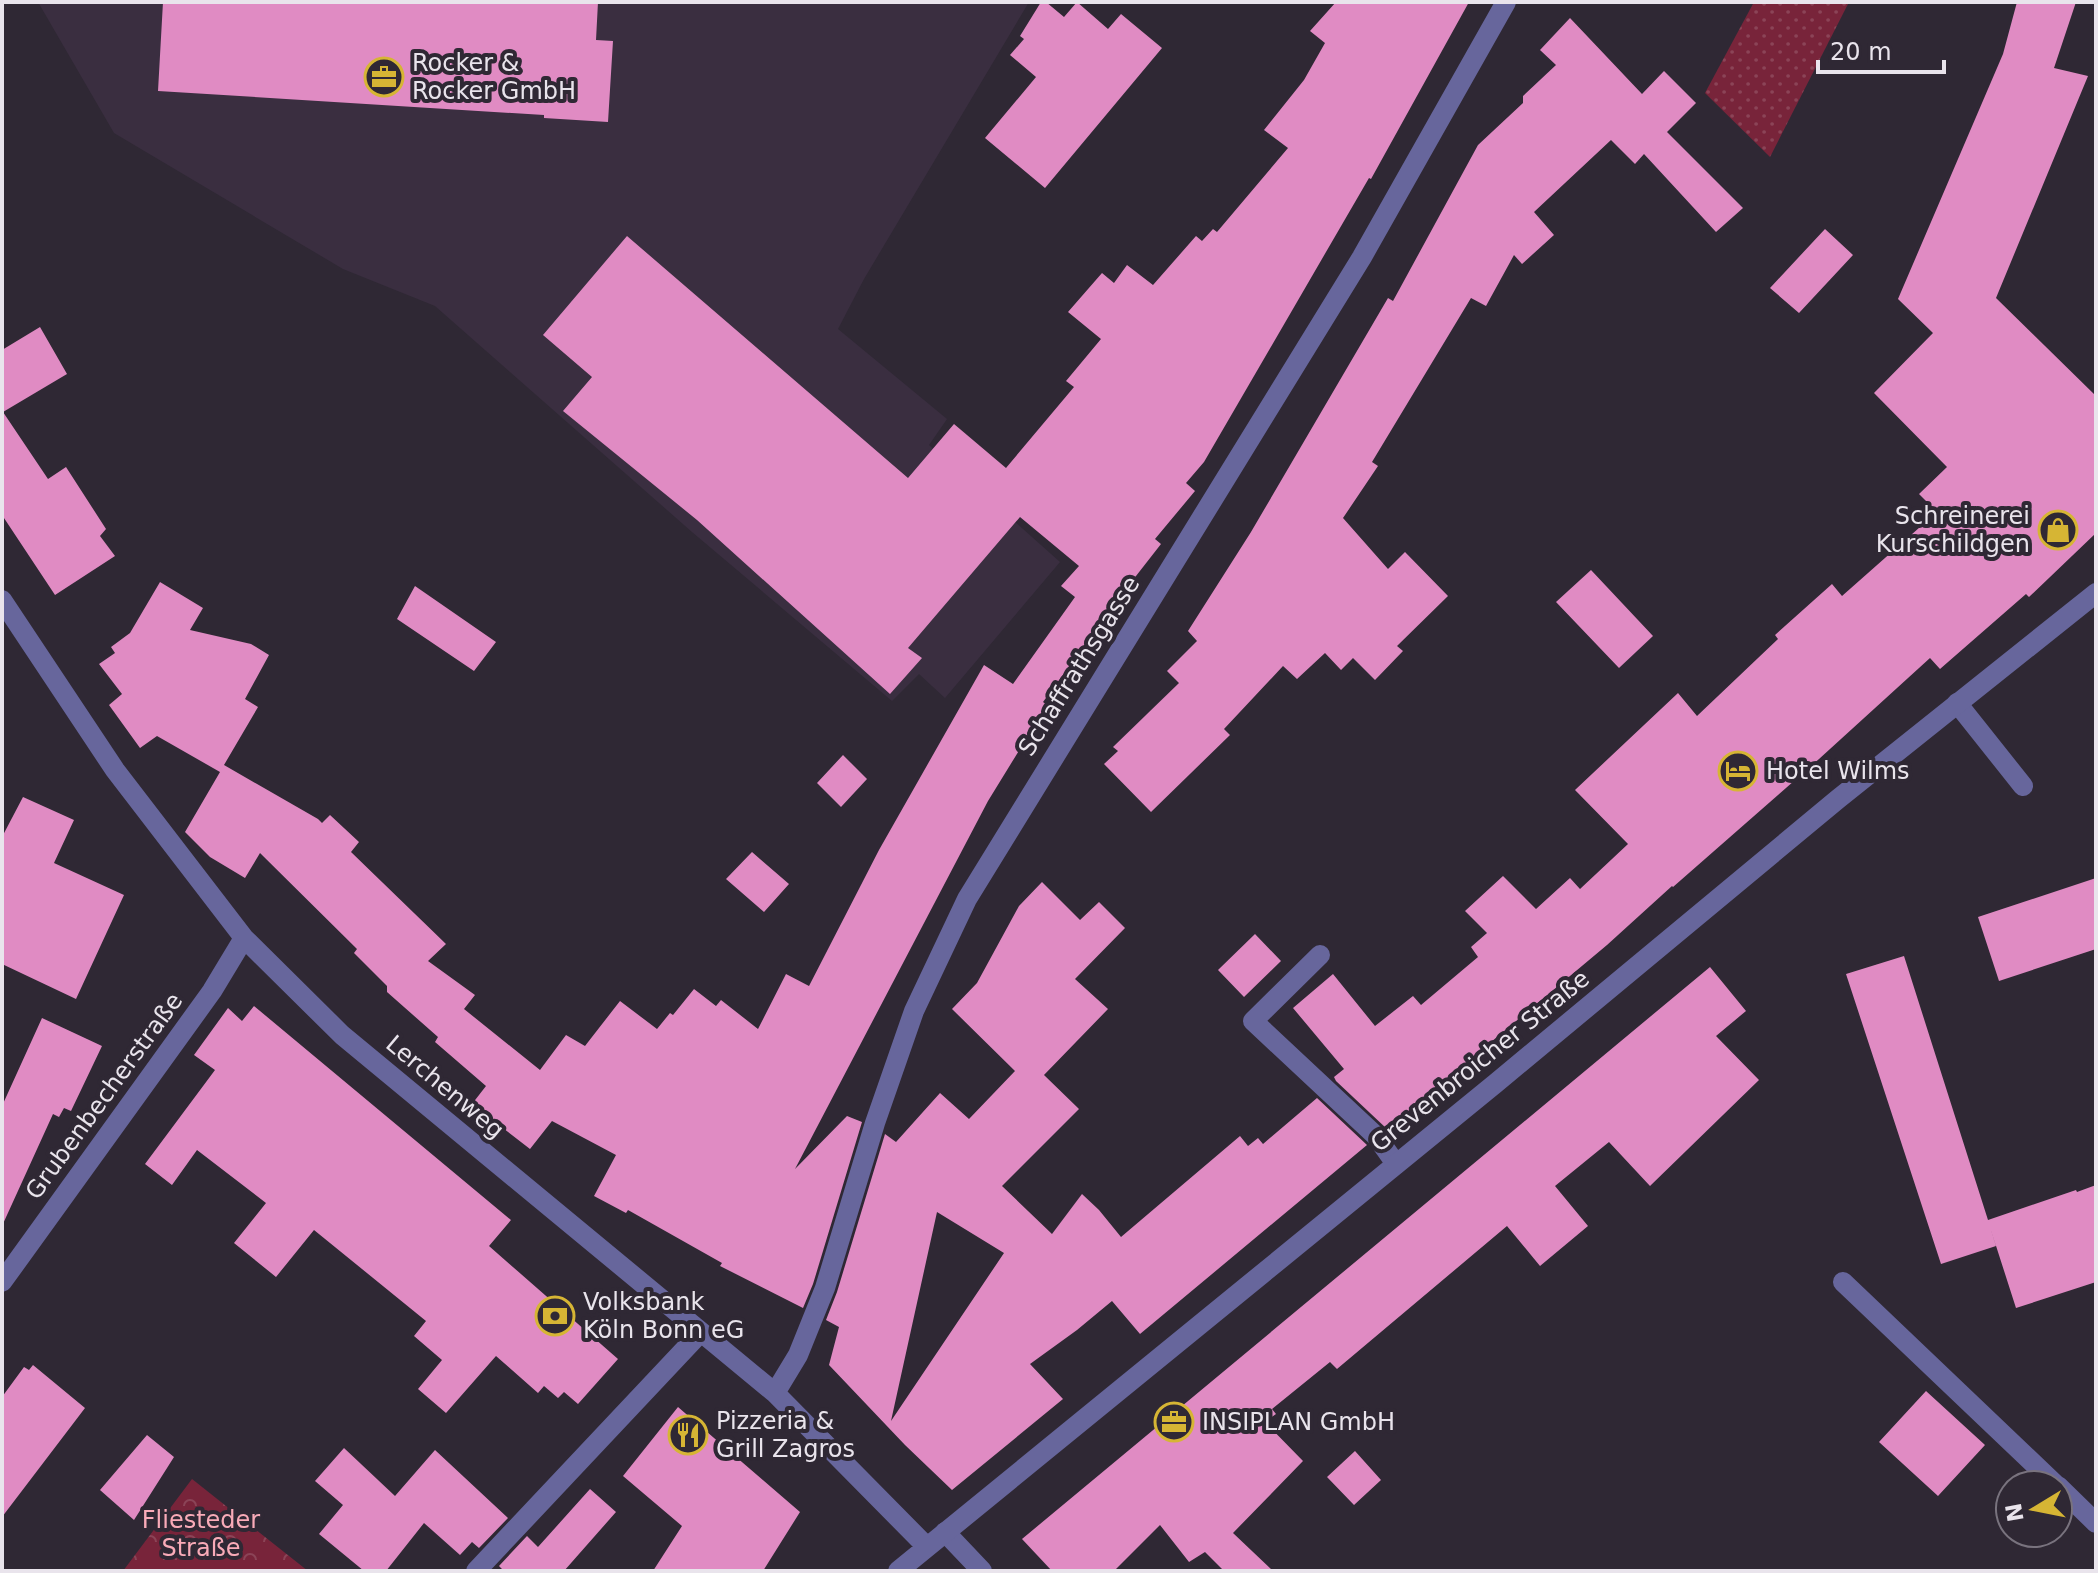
<svg xmlns="http://www.w3.org/2000/svg" width="2098" height="1573" viewBox="0 0 2098 1573" font-family="'DejaVu Sans',sans-serif">
  <style>
    .built { fill: #3a2e40 }
    .grass { fill: url(#grass-dots) }
    .park { fill: url(#park-crowns) }
    .building { fill: #e08bc3; fill-rule: evenodd }
    .lines { fill: none; stroke-linecap: round; stroke-linejoin: round }
    .service { stroke: #67669c; stroke-width: 20 }
    .minor { stroke: #67669c; stroke-width: 20 }
    .labels { text-anchor: middle; dominant-baseline: central; stroke-width: 8; stroke-linejoin: round; paint-order: stroke }
    .poi-label { font-size: 24px; fill: #e9e4ec; stroke: #2f2834; text-anchor: start }
    .street-label { font-size: 24px; fill: #e9e4ec; stroke: #2f2834 }
    .park-label { font-size: 24px; fill: #f9abb8; stroke: #2f2834 }
  </style>
  <defs>
    <pattern id="grass-dots" width="8" height="8" patternUnits="userSpaceOnUse" patternTransform="scale(2)"><rect width="8" height="8" fill="#78243a"/><path d="M2 2h.1M6 6h.1" fill="none" stroke="#8b4457" stroke-width="1.8" stroke-linecap="round"/></pattern>
    <pattern id="park-crowns" width="20" height="18" patternUnits="userSpaceOnUse" patternTransform="scale(2)"><rect width="20" height="18" fill="#78243a"/><path d="M2 6a3 3 0 1 1 6 0M12 15a3 3 0 1 1 6 0" fill="none" stroke="#8b4457"/></pattern>
  </defs>
  <rect width="100%" height="100%" fill="#2f2834"/>
  <path class="built" d="M38 2H1029L864 279 838 329 947 419 929 445 1060 562 945 698 919 674 892 701 692 532 435 306 343 269 114 133Z"/>
  <path class="grass" d="M1754 2H1849L1770 157 1705 93Z"/>
  <path class="park" d="M192 1479 308 1571H123Z"/>
  <path class="building" d="M163 2H598L596 40 613 41 608 122 544 118V115L158 91Z
    M1041 2H1046L1064 17 1077 2 1108 29 1121 14 1162 48 1045 188 985 138 1036 77 1010 55 1024 39 1020 36Z
    M1336 2H1469L1371 179 1369 178 1204 462 1186 483 1195 491 1155 539 1161 544 1136 576 1105 622 1103 620 1043 702 1047 705 988 801 795 1169 847 1116 862 1122 813 1284 803 1308 720 1266 722 1263 628 1210 626 1213 594 1196 616 1155 552 1121 530 1149 472 1104 486 1086 435 1042 438 1037 387 992V986L354 953 357 949 260 853 245 878 210 857 185 832 220 772 157 736 140 748 109 705 122 694 99 664 115 653 111 647 130 633 160 582 203 608 190 630 251 644 269 655 245 699 258 707 224 765 318 819 322 823 330 815 359 842 351 852 446 944 428 961 475 995 464 1009 540 1070 566 1035 585 1046 620 1001 657 1029 670 1013 673 1015 694 989 716 1006 721 1000 758 1029 786 974 809 986 879 850 984 665 1013 684 1075 597 1061 586 1079 566 1020 517 908 648 922 658 890 694 697 520 563 411 592 377 543 335 627 236 908 478 954 424 1006 468 1074 387 1066 381 1101 339 1068 312 1102 273 1114 283 1127 265 1153 285 1196 236 1202 241 1213 229 1217 232 1288 148 1264 130 1304 80 1325 43 1310 31Z
    M2017 2H2076L2054 68 2088 76 1996 298 2096 396V533L2029 597 2026 594 1940 669 1930 658 1819 759 1673 887 1672 886 1607 945 1387 1129 1336 1081 1334 1077 1344 1069 1293 1008 1333 974 1375 1026 1413 996 1421 1005 1478 957 1471 947 1487 933 1465 911 1503 876 1536 909 1570 878 1580 889 1628 844 1575 790 1678 693 1697 716 1778 639 1775 635 1832 584 1842 596 1937 512 1919 494 1947 467 1874 393 1933 333 1898 299 2003 54Z
    M1570 18 1642 94 1664 71 1696 103 1667 132 1743 208 1716 232 1644 154 1635 164 1611 140 1534 212 1554 235 1522 264 1514 255 1486 306 1471 298 1372 462 1378 466 1343 518 1388 569 1405 552 1448 596 1397 646 1403 651 1375 680 1353 658 1341 670 1325 653 1297 679 1283 666 1224 729 1230 735 1151 812 1104 764 1118 751 1113 747 1179 683 1167 671 1197 641 1188 631 1251 532 1388 298 1393 301 1478 145 1523 103V96L1556 65 1540 50Z
    M1825 229 1853 255 1799 313 1770 288Z
    M40 327 67 374 3 412 48 479 66 467 106 529 100 536 115 556 55 595 2 515V350Z
    M1591 570 1653 636 1619 668 1556 602Z
    M415 586 496 642 474 671 397 619Z
    M843 755 867 779 841 807 817 783Z
    M23 797 74 820 54 863 124 895 76 999 2 964V837Z
    M752 852 789 884 764 912 726 879Z
    M2096 878V949L1999 981 1978 917Z
    M1042 882 1080 920 1099 902 1125 928 1075 979 1108 1009 1044 1075 1079 1109 1002 1186 1052 1234 1082 1194 1099 1210 1121 1237 1240 1136 1248 1146 1258 1138 1263 1144 1317 1098 1367 1145 1140 1334 1112 1301 1077 1330 1030 1364 1063 1399 952 1490 905 1445 829 1365 839 1327 826 1320 837 1292 885 1134 896 1142 940 1093 969 1119 1015 1071 952 1009 977 983 1019 906ZM937 1212 1004 1253 891 1421Z
    M1255 934 1281 961 1244 997 1218 970Z
    M1904 956 1988 1220 2076 1190 2077 1192 2096 1185V1282L2016 1308 1989 1224 1996 1246 1941 1264 1846 974Z
    M1710 967 1746 1011 1716 1036 1759 1080 1650 1186 1609 1142 1555 1186 1588 1226 1540 1266 1507 1226 1337 1369 1330 1362 1272 1409 1276 1414 1265 1422 1303 1461 1233 1533 1273 1571H1224L1205 1552 1189 1562 1160 1525 1114 1571H1052L1022 1539Z
    M254 1006 511 1220 489 1246 618 1359 578 1404 564 1392 558 1398 544 1386 538 1393 496 1356 446 1413 418 1389 442 1360 414 1336 426 1321 314 1230 276 1277 234 1243 266 1203 197 1150 172 1185 145 1164 215 1070 194 1055 228 1008 242 1021Z
    M42 1018 102 1046 71 1111 64 1108 59 1117 53 1114 2 1226V1106Z
    M33 1365 85 1408 2 1517V1397L24 1367 29 1370Z
    M1926 1391 1985 1445 1938 1496 1879 1442Z
    M678 1407 800 1512 763 1571H653L682 1526 623 1476Z
    M147 1435 174 1457 134 1520 100 1490Z
    M344 1448 395 1496 435 1450 508 1518 479 1548 472 1542 460 1555 424 1523 386 1571H364L319 1534 343 1505 315 1481Z
    M1355 1451 1381 1480 1354 1505 1327 1477Z
    M590 1489 616 1512 564 1571H504L499 1566 527 1536 538 1547Z"/>
  <g class="lines">
    <path class="service" d="M1957 703 2023 786
      M1320 955 1253 1021 1376 1136 1396 1164
      M1843 1282 2056 1485
      M2058 1486 2096 1523
      M945 1532 982 1571"/>
    <path class="minor" d="M2 600 115 770 244 938 342 1035 775 1393 927 1547
      M2 1282 212 991 244 938
      M775 1393 798 1355 825 1288 875 1123 914 1011 967 899 1362 257 1506 2
      M476 1571 701 1332
      M898 1571 1496 1083 1838 799 2096 593"/>
  </g>
  <defs>
    <symbol id="office-ring" viewBox="-11 -11 22 22"><circle r="9.5" fill="#2f2834" stroke="#d6b534" stroke-width="1.5"/><path d="M-6-3h4V-5.5h4V-3h4V5H-6ZM-1-4.5V-3h2v-1.5ZM-6 0V1H6V0Z" fill="#d6b534"/></symbol>
    <symbol id="shop-ring" viewBox="-11 -11 22 22"><circle r="9.5" fill="#2f2834" stroke="#d6b534" stroke-width="1.5"/><path d="M-5-2.5h2.3a2.7 3.5 0 0 1 5.4 0H5L5.5 6h-11ZM-1.5-2.5h3a1.5 2.3 0 0 0-3 0Z" fill="#d6b534"/></symbol>
    <symbol id="hotel-ring" viewBox="-11 -11 22 22"><circle r="9.5" fill="#2f2834" stroke="#d6b534" stroke-width="1.5"/><path d="M-6-4.5h1.5V1H6V5H4.5V3h-9V5H-6ZM-4 0a1.8 1.8 0 1 1 3.6 0ZM.5 0V-2.5h3Q6-2.5 6 0Z" fill="#d6b534"/></symbol>
    <symbol id="bank-ring" viewBox="-11 -11 22 22"><circle r="9.5" fill="#2f2834" stroke="#d6b534" stroke-width="1.5"/><path d="M-6-4H6V4H-6ZM0-2.3a2.3 2.3 0 1 0 0 4.6a2.3 2.3 0 1 0 0-4.6Z" fill="#d6b534"/></symbol>
    <symbol id="restaurant-ring" viewBox="-11 -11 22 22"><circle r="9.5" fill="#2f2834" stroke="#d6b534" stroke-width="1.5"/><path d="M-5-6h1v4h1v-4h1v4h1v-4h1v5L-1.5 .5V6h-2V.5L-5-1ZM5-6V6H3V1.5H1.5Q1.5-4 5-6Z" fill="#d6b534"/></symbol>
  </defs>
  <g fill-rule="evenodd">
    <use href="#office-ring" x="362" y="55" width="44" height="44"/>
    <use href="#shop-ring" x="2036" y="508" width="44" height="44"/>
    <use href="#hotel-ring" x="1716" y="749" width="44" height="44"/>
    <use href="#bank-ring" x="533" y="1294" width="44" height="44"/>
    <use href="#office-ring" x="1152" y="1400" width="44" height="44"/>
    <use href="#restaurant-ring" x="666" y="1413" width="44" height="44"/>
  </g>
  <g class="labels">
    <g class="poi-label">
      <text x="412" y="63">Rocker &amp;<tspan x="412" dy="28">Rocker GmbH</tspan></text>
      <text x="2030" y="516" text-anchor="end">Schreinerei<tspan x="2030" dy="28">Kurschildgen</tspan></text>
      <text x="1766" y="771">Hotel Wilms</text>
      <text x="583" y="1302">Volksbank<tspan x="583" dy="28">Köln Bonn eG</tspan></text>
      <text x="716" y="1421">Pizzeria &amp;<tspan x="716" dy="28">Grill Zagros</tspan></text>
      <text x="1202" y="1422">INSIPLAN GmbH</text>
    </g>
    <g class="street-label">
      <text transform="translate(1079 666) rotate(-58)">Schaffrathsgasse</text>
      <text transform="translate(1480 1061) rotate(-39)">Grevenbroicher Straße</text>
      <text transform="translate(445 1087) rotate(40)">Lerchenweg</text>
      <text transform="translate(104 1096) rotate(-54)">Grubenbecherstraße</text>
    </g>
    <g class="park-label">
      <text x="201" y="1520">Fliesteder<tspan x="201" dy="28">Straße</tspan></text>
    </g>
  </g>
  <rect width="2098" height="1573" fill="none" stroke="#e9e4ec" stroke-width="8"/>
  <g transform="translate(2034 1509) rotate(260)"><circle r="38" fill="#2f2834" stroke="#79737e" stroke-width="2"/>
  <path d="M0-6L14 30L0 20L-14 30Z" fill="#d6b534"/>
  <text y="-12" font-size="22" font-weight="bold" text-anchor="middle" fill="#e9e4ec">N</text>
  </g>
  <path d="M1818 60v12h126v-12" fill="none" stroke="#e9e4ec" stroke-width="4"/>
  <text x="1830" y="60" font-size="24" fill="#e9e4ec" stroke="#2f2834" stroke-width="6" paint-order="stroke">20 m</text>
</svg>
